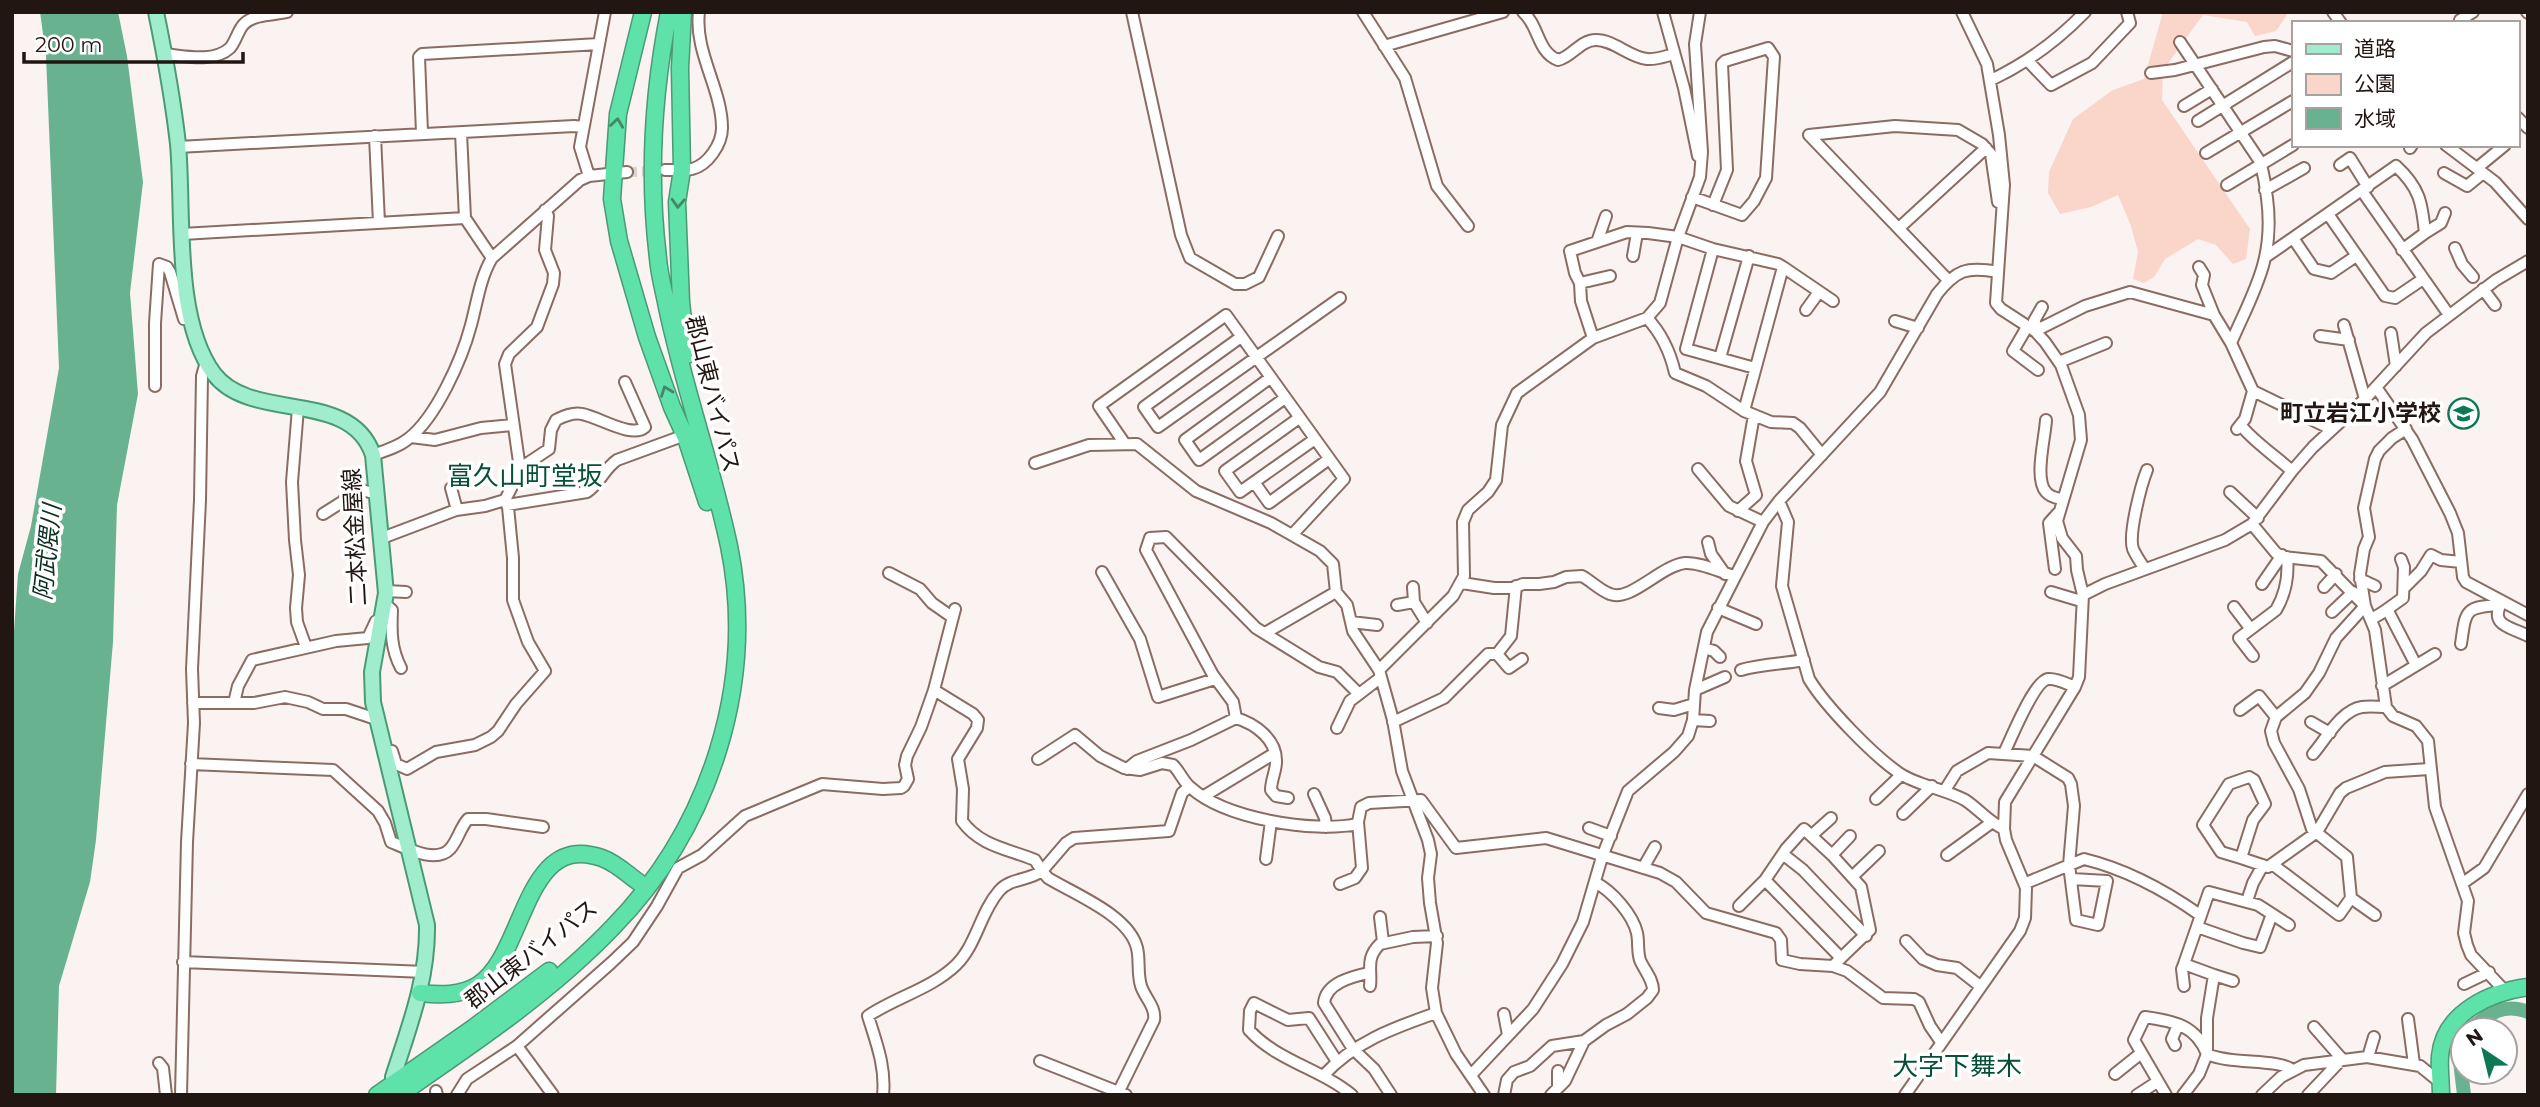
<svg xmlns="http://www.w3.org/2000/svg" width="2540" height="1107" viewBox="0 0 2540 1107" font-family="Montserrat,'Noto Sans JP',sans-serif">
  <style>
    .green { fill: #fad5c9 }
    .water { fill: #69b290 }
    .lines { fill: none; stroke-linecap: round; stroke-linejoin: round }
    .river { stroke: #69b290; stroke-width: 14 }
    .minor-tunnel { stroke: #dad2d0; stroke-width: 10; stroke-dasharray: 10 5; stroke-linecap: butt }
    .minor-casing { stroke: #8b6c62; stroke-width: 14 }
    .major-casing { stroke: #4a9a75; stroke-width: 18 }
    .highway-casing { stroke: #4a9a75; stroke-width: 19 }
    .minor { stroke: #fff; stroke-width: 10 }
    .major { stroke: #9fedcc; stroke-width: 14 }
    .highway { stroke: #5fe1aa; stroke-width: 16 }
    .oneway { stroke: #448666 }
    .labels { text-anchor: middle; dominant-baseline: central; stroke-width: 7; stroke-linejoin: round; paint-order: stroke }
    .street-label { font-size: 23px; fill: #221612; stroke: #fff }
    .poi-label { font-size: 23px; font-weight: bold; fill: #221612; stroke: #fff; text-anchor: end }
    .water-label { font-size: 24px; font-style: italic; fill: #0e3022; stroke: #fff }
    .quarter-label { font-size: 26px; fill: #075037; stroke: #fff }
  </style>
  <rect width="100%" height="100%" fill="#faf3f1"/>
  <path class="green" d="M2163 12H2284L2287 15 2276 31 2255 36 2247 22 2203 15 2163 70 2162 100 2250 229 2246 259 2233 264 2216 245 2198 239 2165 259 2154 277 2144 283 2133 279 2138 252 2131 226 2118 195 2091 207 2060 214 2048 193 2049 172 2073 119 2113 90 2144 79Z"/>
  <path class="water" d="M40 12H118L127 56 143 182 130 293 138 394 117 505 113 642 96 840 90 882 59 986 56 1095H12V659L18 574 31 526 59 368 46 56Z"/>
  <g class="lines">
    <path class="river" d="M2469 1030C2488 1014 2504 1002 2528 1012
      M2463 1039 2460 1061 2464 1095"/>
    <path class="minor-tunnel" d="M627 172 660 171"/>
    <defs>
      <path id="minor" d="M1132 12 1181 235 1190 258 1235 284H1245L1259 277 1278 236
        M1363 12 1405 78 1437 186 1468 226
        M1523 12C1539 25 1537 52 1558 60 1572 57 1580 40 1596 40 1614 40 1629 57 1647 59 1656 60 1666 56 1674 54
        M1663 12 1684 88 1698 156
        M1962 12 1987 64 1999 135 2004 185 1996 303 2001 309 2035 331 2045 342 2061 365 2079 415 2081 440 2057 521 2062 538 2076 556 2077 570 2083 595
        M2333 12 2341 23
        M2527 12 2528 13
        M2460 20 2473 12
        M2180 42 2259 160C2264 171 2265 185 2267 198 2275 259 2254 290 2231 343
        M1384 46 1503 12
        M165 54C184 56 214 63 230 48 236 41 238 30 244 24 254 14 274 15 287 12
        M2028 61 2051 85 2092 63 2130 23 2127 12
        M2151 73 2175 70 2264 47 2275 46 2293 51
        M1991 80C2027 63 2057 41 2085 12
        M2184 106 2212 89
        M2517 117 2528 128
        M2198 121 2293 62
        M422 133 419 57 422 54 599 44
        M461 133 465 218 492 258
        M1809 135 1895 126 1958 130 1982 144 1991 154 1998 202
        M1809 135 1948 280
        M375 136 379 223
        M2446 145 2495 182 2528 219
        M178 147 574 126 583 127
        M2410 148 2412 145
        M2206 153 2293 101
        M2340 165 2350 158 2368 187
        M2477 168 2505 145
        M665 170C673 170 683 171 692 169 708 165 722 144 722 128 722 89 694 52 699 12
        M2444 173 2467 186 2483 173
        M589 176 580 147 605 12
        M2227 185 2293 145
        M2265 190 2304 168
        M2362 191 2449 315
        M1692 197 1742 215 1754 201 1766 178 1774 57 1768 48 1725 61 1722 64 1727 170 1713 205
        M2328 214 2385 296 2395 298 2423 279
        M1899 228 1986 148
        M2425 233 2441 223 2445 213
        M182 234 465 218
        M2293 238 2314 269 2331 273 2356 256
        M1597 242 1606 216
        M2455 248 2462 264 2473 277
        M1713 249 1686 349 1755 368
        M1633 256 1637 233
        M2267 256 2396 166C2420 188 2422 203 2425 233L2402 250
        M1783 267 1833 301
        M2199 267 2204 275 2202 285 2214 315
        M1580 283 1610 276
        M2483 289 2495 305
        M1806 310 1819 292
        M1647 318C1662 334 1670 351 1675 373L1706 386 1744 411 1771 422 1793 423 1800 428 1822 455
        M1895 321 1918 328
        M2344 325 2365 399
        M2027 327 2013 351 2038 370
        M2038 329 2034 321 2042 307
        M2035 331 2085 306 2130 292 2214 315 2231 343 2253 391 2331 429
        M2391 333 2396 366
        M2320 336 2349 340
        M1241 337 1144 407 1158 427 1340 298
        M1593 338 1581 301 1580 283 1575 273 1570 251 1627 232 1648 233 1678 237 1713 249 1778 264 1783 267 1744 411
        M1720 358 1749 256
        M2059 362 2106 343
        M1270 378 1185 440 1199 460 1285 398
        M155 386V323L159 264 167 267 170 272 184 319 191 318
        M2376 387 2412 439 2450 513 2458 533 2463 577 2466 582 2528 615
        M298 408 292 482 295 540 299 575 296 608 297 622 306 647
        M1299 418 1225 471 1240 492 1315 439
        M2046 420C2045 438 2034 479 2046 492 2050 497 2056 498 2061 499
        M2241 425C2248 437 2279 459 2292 471
        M2237 429 2245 419 2253 391
        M411 437 435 440 481 428 513 425
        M1125 444 1099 406 1226 315 1344 479 1292 535
        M373 455C385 451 398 447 408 439 436 418 462 359 471 325 477 303 480 278 492 258L580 180 589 176 627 172
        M1035 463 1089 445 1137 444 1196 491 1271 523 1320 551 1333 564 1336 592 1347 605 1353 631 1379 670 1393 720 1402 771 1428 840 1431 854 1428 878 1430 903 1437 943 1432 988 1436 1013 1456 1054 1484 1095
        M522 467 519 462 505 364 509 354 537 327 553 284 554 273 545 250 548 216 545 210
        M1698 469 1729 506 1763 522
        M1254 482 1269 503 1329 459
        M451 488 457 510
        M2230 492 2258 518
        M505 500 522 467 549 449 551 430 556 420C564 416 573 412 582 414 599 417 632 439 645 427L625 382
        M1779 501 1788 522 1782 586 1809 679C1826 707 1873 755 1899 773 1916 785 1945 789 1965 800 1979 809 1988 822 2004 829
        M507 505 587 492C600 483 604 469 617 460L677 438
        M1738 511 1756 495 1746 461 1754 415
        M323 514 342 502 354 488 377 494
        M2252 524 2276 553 2284 557 2321 561 2365 606 2375 630 2386 707 2393 716 2416 726 2428 741 2435 807 2468 901 2464 933 2467 945 2471 955 2504 990
        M382 538 456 510 485 506 505 500 508 507 513 558V600L528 642 545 671 516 704 498 731 491 737 475 745 436 752 407 769 396 764 392 751
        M1708 542 1711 554 1725 574
        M2055 569 2049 523 2058 513
        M2145 569C2141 563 2136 556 2133 549 2128 535 2141 485 2147 470
        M1102 572 1140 639 1158 697 1215 679
        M889 573 920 589 932 603 952 617
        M2360 579 2375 586
        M1462 583 1494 588H1513L1523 584H1539L1554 582 1566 577 1582 576C1591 581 1601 591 1610 594 1631 602 1660 566 1685 563 1700 562 1720 572 1734 576
        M2262 584 2282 555
        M1413 587 1414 602 1427 623
        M2324 587 2336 574
        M2404 588 2421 571 2431 555 2441 560 2461 562
        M386 591 406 592
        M2051 592 2081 601
        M2502 602C2488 626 2512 627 2528 636
        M384 603 392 610C391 632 391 649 401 668
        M1397 605 1414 602
        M2234 607 2250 628
        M1718 608 1756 624
        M2388 611 2416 665
        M2332 612 2353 592
        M2371 619C2384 613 2391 606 2403 598L2404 567 2401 559
        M1351 622 1377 625
        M1265 633 1336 592
        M2461 644C2466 610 2464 607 2500 605
        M1704 648 1714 651 1720 657
        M1497 654 1509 668 1522 659
        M2253 656 2239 638 2276 610C2286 593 2289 577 2287 557
        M1379 670 1453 596 1464 576 1463 522 1468 510 1488 492 1496 480 1502 425 1517 393 1593 338 1647 318 1660 303 1678 237 1700 177 1702 152 1695 44 1700 12
        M1741 670C1761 664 1783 664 1804 660
        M2382 686 2435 654
        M934 690 973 714 978 720 977 728 958 759 963 789 962 821C980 846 1008 849 1035 860L1042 871 1066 843 1074 838 1169 831 1182 793 1189 787
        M1695 690 1725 677
        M193 703H254L285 697 308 702 323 709H346L376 719
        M234 703 238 686 252 660 336 641 368 638 376 621
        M1659 708 1674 710 1694 704
        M2240 710 2259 696 2276 717
        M1693 720 1710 721
        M1393 722 1444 698 1488 654H1497L1511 636 1516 586
        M2311 722 2330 733
        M1337 728 1350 701 1380 678
        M2004 753C2011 739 2034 681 2048 679 2057 678 2067 684 2075 687
        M2313 754C2326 739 2341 710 2362 707 2370 706 2378 707 2386 707
        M1038 759 1075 735 1100 756 1124 768 1140 770 1162 763 1173 765C1180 772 1183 781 1190 787 1225 819 1313 833 1358 824
        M191 764 333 770 378 811 385 823 391 842C406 848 436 864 450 849 458 840 460 828 468 819H486L543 827
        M1127 769 1137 761 1191 740 1236 718
        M2249 777 2254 780 2265 804 2253 820 2241 858 2221 852 2203 825 2229 784Z
        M1945 790 1957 771 1988 753 2033 756 2068 778 2071 784 2074 806 2069 865 2076 920 2098 925 2107 881 2072 879
        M1314 794 1325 818 1326 827
        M1204 796 1275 753
        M1288 798 1276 796 1271 790C1271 780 1276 771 1276 762 1277 740 1256 724 1236 718L1233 702 1213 675 1146 550 1150 538 1166 537 1256 628 1319 667 1337 672 1358 693
        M1876 799 1901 775
        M1903 814 1932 786
        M1589 828 1611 836
        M1804 829 1832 855 1861 887 1870 930 1841 958 1765 880 1786 849Z
        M1812 835 1831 818
        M1784 855 1803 870 1866 936
        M1832 855 1850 836
        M1947 855 1991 823
        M2241 858 2268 867 2317 832 2340 793 2346 788 2385 772 2429 769
        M1266 859 1271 821
        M2272 864 2339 915 2351 898 2347 857 2312 829 2299 789 2274 743 2271 731 2276 717 2305 693 2319 673 2336 638 2365 606 2360 574 2364 549 2369 537 2364 508 2366 499 2375 459 2379 451 2392 438 2406 429
        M1643 868 1655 847
        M1853 876 1879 851
        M2026 883 2084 859C2125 869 2166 891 2200 915
        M2463 883 2484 868 2528 794
        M1340 884 1355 878 1362 868 1358 822 1361 807 1369 803 1421 800 1456 848 1546 838 1660 873 1676 882 1706 913 1776 933 1781 940 1782 960 1800 964 1833 966 1841 958
        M2351 898 2375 915
        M2247 901 2253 883 2263 865
        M1739 906 1765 880
        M2272 914 2289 925
        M1380 917 1383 942
        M1906 941 1923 959 1937 965 1957 968 1980 986
        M183 962 425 972
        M2184 964 2182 969 2184 986
        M1833 966 1847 971 1883 998 1914 999 1919 1002 1930 1026 1941 1042
        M1368 973C1351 977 1326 983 1324 1003L1353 1049 1374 1069 1391 1095
        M2214 975 2233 981
        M2464 984 2489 972
        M1370 986C1372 969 1365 959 1380 944L1413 937 1437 936
        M1504 1014 1508 1035
        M2408 1019 2414 1064
        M2175 1045 2172 1039 2178 1025
        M517 1046 553 1095
        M2368 1057 2374 1037
        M1336 1060 1309 1018 1288 1020 1254 1003 1250 1011 1249 1030C1277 1061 1321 1069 1352 1095
        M1040 1061 1126 1095
        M159 1063 163 1068 166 1095
        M1558 1071V1088
        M2115 1074 2140 1054
        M1471 1075 1533 1009 1562 964 1583 922 1602 857 1628 791 1674 752 1688 736 1693 720 1695 690 1707 632 1763 522 1779 501 1880 392 1937 294C1956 270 1967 266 1998 272
        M1323 1076C1354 1042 1393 1028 1436 1013
        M436 1091 437 1095
        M181 1095 187 842 194 723 192 669 200 500 202 376 206 362
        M457 1095 467 1079 517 1046 611 963 633 942 657 906 678 868 702 855 745 816 822 784 883 789 901 788 904 786 908 779 905 765 907 756 921 727 934 690 955 609
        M883 1095C886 1067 876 1042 868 1016 896 997 931 989 956 965 977 944 980 913 999 891 1010 878 1028 881 1042 871L1048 878C1074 894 1129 915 1137 948 1140 960 1137 973 1141 986 1145 998 1156 1007 1154 1020L1117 1095
        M1504 1095 1507 1080 1514 1072 1530 1066 1552 1046 1584 1041 1606 1025 1627 1014 1647 998 1653 990C1653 979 1644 970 1640 960 1637 951 1639 942 1637 933 1633 915 1612 891 1596 883
        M1551 1095 1565 1081 1584 1041
        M1905 1095 2020 931 2025 918 2026 888 2006 840 2004 829 2005 802 2075 687 2079 677 2083 595 2105 584 2225 540 2252 524 2292 471 2313 447 2365 399 2426 333 2496 280 2528 261
        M2137 1095 2157 1082
        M2166 1095 2134 1040 2145 1017C2173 1021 2196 1025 2207 1054 2231 1065 2276 1058 2293 1070
        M2183 1095 2199 1074 2207 1054V1018L2214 975 2184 964 2209 892 2258 905 2272 914 2260 947 2243 943 2197 927
        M2262 1095 2281 1077 2304 1065 2367 1057 2420 1066 2441 1083
        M2308 1095 2342 1059 2314 1027"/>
      <path id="major" d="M156 12C165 56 173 100 178 144 184 211 173 319 214 374 251 423 351 388 373 455L386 593 372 672 373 702 427 925C428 979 409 1027 393 1077"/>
      <path id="highway" d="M643 12 618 114 612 199 619 241 647 337 672 407 686 438 707 502
        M683 12 680 68 682 170 677 202 681 302 687 355
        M420 993C440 995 460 996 478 985 526 955 523 830 602 858 619 864 632 879 647 888
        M377 1095 473 1028 549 971
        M399 1095C473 1044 551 992 613 927 710 828 757 683 729 546 712 466 684 388 667 307 664 291 659 274 658 258 648 176 653 93 669 12
        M2441 1095C2441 1082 2439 1069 2440 1056 2444 1012 2491 992 2528 987"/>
    </defs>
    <use href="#minor" class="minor-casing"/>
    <use href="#major" class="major-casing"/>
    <use href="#highway" class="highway-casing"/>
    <use href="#minor" class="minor"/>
    <use href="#major" class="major"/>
    <use href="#highway" class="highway"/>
  </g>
  <defs><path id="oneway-chevron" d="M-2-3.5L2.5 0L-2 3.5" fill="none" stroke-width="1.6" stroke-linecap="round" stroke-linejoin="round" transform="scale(1.75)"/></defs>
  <g class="oneway">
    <use href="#oneway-chevron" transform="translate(617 123) rotate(-82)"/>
    <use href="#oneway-chevron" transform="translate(678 203) rotate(93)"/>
    <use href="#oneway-chevron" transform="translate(666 391) rotate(-111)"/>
  </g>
  <defs>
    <symbol id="school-ring" viewBox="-11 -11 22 22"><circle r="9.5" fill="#fff" stroke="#0c7954" stroke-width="1.5"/><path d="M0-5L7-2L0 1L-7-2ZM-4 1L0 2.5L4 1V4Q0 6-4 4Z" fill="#0c7954"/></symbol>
  </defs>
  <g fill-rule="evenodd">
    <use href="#school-ring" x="2446" y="396" width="35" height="35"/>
  </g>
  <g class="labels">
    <g class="street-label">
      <text transform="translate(713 394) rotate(76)">郡山東バイパス</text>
      <text transform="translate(355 537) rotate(-93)">二本松金屋線</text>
      <text transform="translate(531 954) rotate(-38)">郡山東バイパス</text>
    </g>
    <g class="poi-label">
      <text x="2441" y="413">町立岩江小学校</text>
    </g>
    <g class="water-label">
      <text transform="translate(47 552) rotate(-84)">阿武隈川</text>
    </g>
    <g class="quarter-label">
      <text x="525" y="476">富久山町堂坂</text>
      <text x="1957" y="1066">大字下舞木</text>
    </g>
  </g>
  <rect width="2540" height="1107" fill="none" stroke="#221612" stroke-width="28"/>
  <rect x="2292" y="21" width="228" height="126" fill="#ffffff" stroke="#a7a2a0" stroke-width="2"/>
  <rect x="2306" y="44" width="35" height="10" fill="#9fedcc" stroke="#a7a2a0" stroke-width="2"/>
  <text x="2354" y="56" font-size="21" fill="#221612">道路</text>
  <rect x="2306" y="74" width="35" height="21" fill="#fad5c9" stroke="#a7a2a0" stroke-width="2"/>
  <text x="2354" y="91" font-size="21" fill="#221612">公園</text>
  <rect x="2306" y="108" width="35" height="21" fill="#69b290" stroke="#a7a2a0" stroke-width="2"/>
  <text x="2354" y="126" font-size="21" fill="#221612">水域</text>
  <g transform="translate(2484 1051) rotate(325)"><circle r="33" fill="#ffffff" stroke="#a7a2a0" stroke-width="2"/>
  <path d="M0-5L12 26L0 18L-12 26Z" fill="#0c7954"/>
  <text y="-10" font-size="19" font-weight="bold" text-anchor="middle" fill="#221612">N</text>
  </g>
  <path d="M24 52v10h219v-10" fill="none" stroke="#221612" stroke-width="3.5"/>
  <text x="35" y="52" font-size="21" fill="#221612" stroke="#ffffff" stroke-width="5" paint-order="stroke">200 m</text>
</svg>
